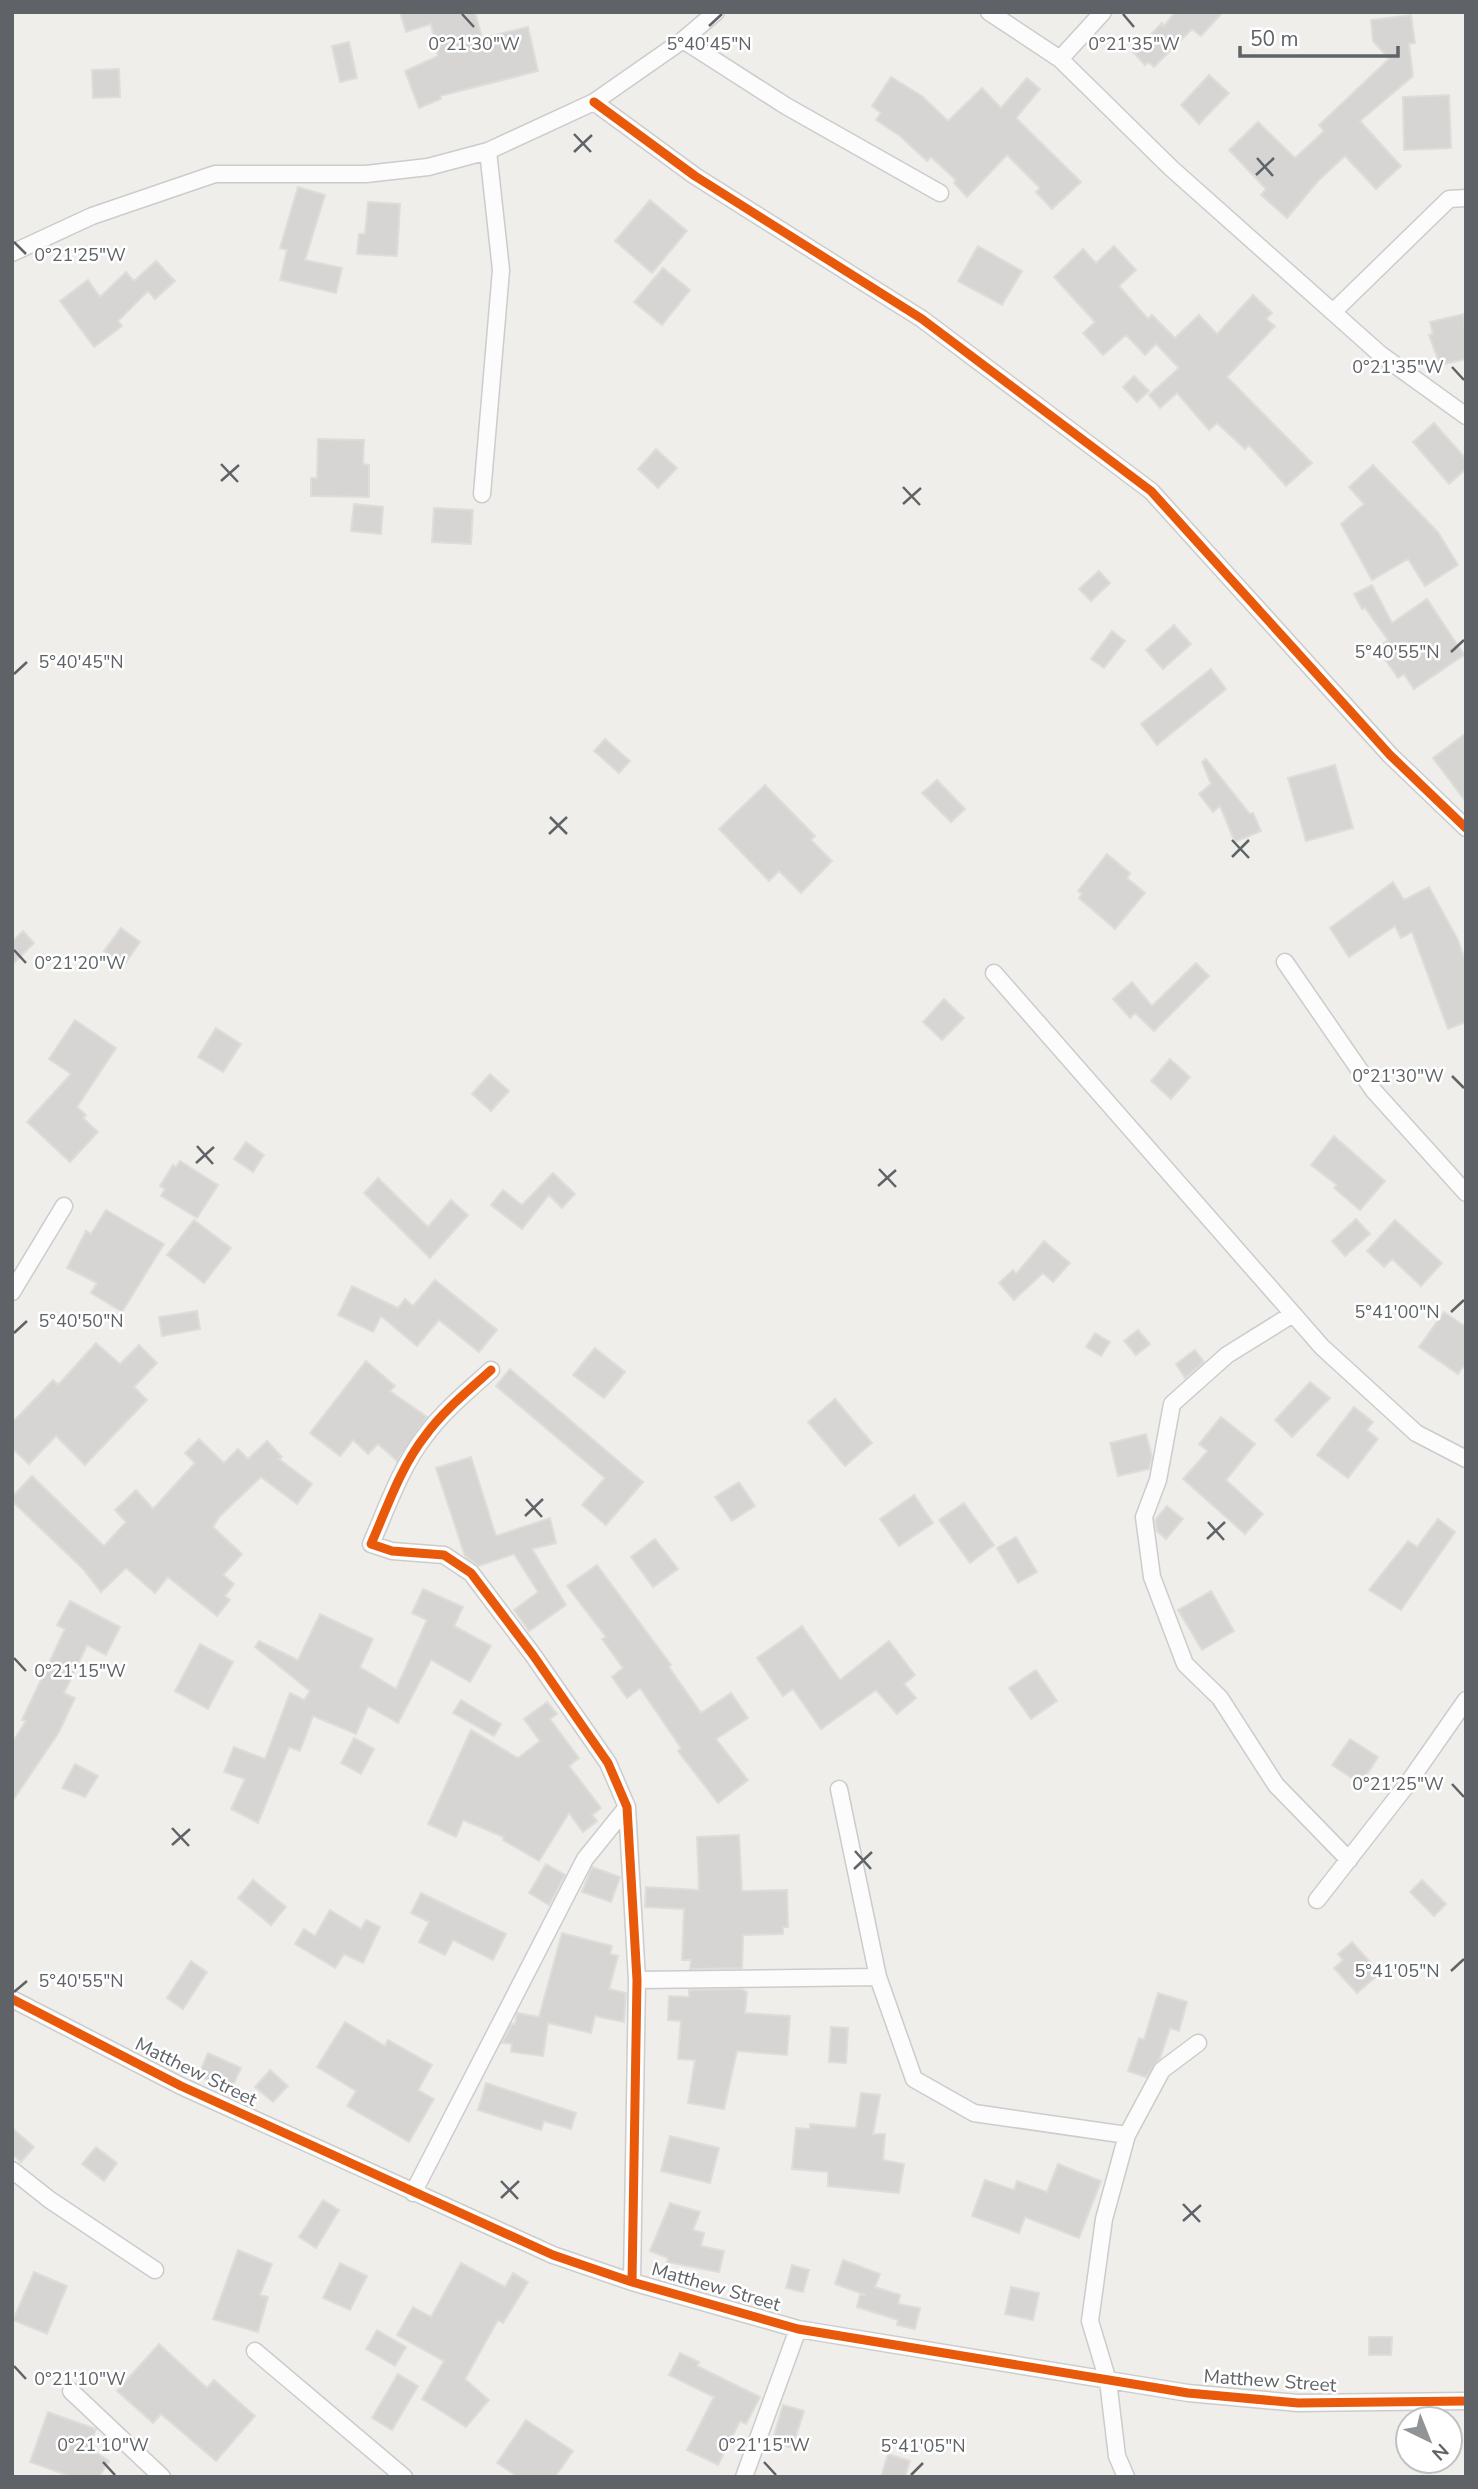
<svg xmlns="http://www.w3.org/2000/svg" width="1478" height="2489" viewBox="0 0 1478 2489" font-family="'Nunito Sans',sans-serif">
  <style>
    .building { fill: #d6d5d3; stroke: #deddd9; stroke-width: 2 }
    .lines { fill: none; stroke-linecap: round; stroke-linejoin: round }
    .minor-casing { stroke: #cbcccc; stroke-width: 19 }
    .minor { stroke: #fdfcfc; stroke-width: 16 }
    .cycleway-casing { stroke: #fff; stroke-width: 13 }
    .cycleway { stroke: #e8590c; stroke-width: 9 }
    .ticks { fill: none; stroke: #5f6368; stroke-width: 2.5 }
    .labels { text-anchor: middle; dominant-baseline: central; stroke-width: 5; stroke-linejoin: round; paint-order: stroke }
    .street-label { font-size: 19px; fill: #5f6368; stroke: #fff }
    .ticks-label { font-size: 18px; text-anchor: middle; fill: #5f6368; stroke: #fff; stroke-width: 5; stroke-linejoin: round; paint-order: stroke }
  </style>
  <rect width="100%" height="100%" fill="#efeeea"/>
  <path class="building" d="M400 12H475L482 38 528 27 538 71 440 96 441 99 419 108 405 71 438 56 431 24 406 32Z
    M1175 12H1223L1201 36 1192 29 1154 67 1148 62 1145 65 1133 52 1162 23 1164 26Z
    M1411 15 1415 43 1409 44 1413 76 1360 121 1401 166 1376 189 1345 156 1319 180 1287 218 1261 195 1266 189 1229 150 1258 122 1295 158 1324 131 1319 125 1389 59 1373 41 1371 20Z
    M349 42 357 78 340 82 332 46Z
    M119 69 120 97 93 98 92 70Z
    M1209 75 1229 93 1199 124 1181 105Z
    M891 77 922 96 948 121 982 88 1001 108 1027 78 1040 89 1016 118 1081 182 1052 209 1036 192 1040 188 1007 155 967 197 954 183 956 180 931 157 927 161 900 136 876 120 881 113 872 106Z
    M1449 95 1451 148 1404 150 1403 97Z
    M298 187 325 195 305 260 342 268 336 293 280 280 287 250 280 248Z
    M650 200 687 231 652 273 615 241Z
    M368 202 400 204 397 256 357 254 359 234H365Z
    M978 246 1022 271 1002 305 958 281Z
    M1114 246 1136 270 1119 286 1148 319 1152 315 1175 338 1199 315 1217 334 1253 295 1272 313 1266 319 1275 326 1227 377 1312 463 1286 486 1249 445 1245 449 1217 423 1209 430 1177 393 1160 408 1149 395 1179 368 1156 344 1145 355 1126 335 1103 355 1083 333 1095 322 1054 277 1083 249 1096 263Z
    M156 261 175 281 155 299 148 291 118 321 122 326 94 347 60 301 88 280 100 297 126 272 134 281Z
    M663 268 690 290 662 325 634 302Z
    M1464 314 1466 359 1440 365 1429 335 1433 334 1430 322Z
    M1134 376 1149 391 1137 402 1123 387Z
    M1434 423 1466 459V469L1449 484 1413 442Z
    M318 439 364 440 363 464 369 465V497L311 496V478H317Z
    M656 449 677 468 658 488 638 469Z
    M1373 465 1438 532 1458 565 1425 586 1408 559 1372 580 1341 524 1364 504 1349 487Z
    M354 504 383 507 381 534 351 531Z
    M434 508 473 510 471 544 432 542Z
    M1099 571 1110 583 1091 601 1079 589Z
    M1372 585 1392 623 1427 599 1464 655 1414 689 1404 674 1398 678 1377 648 1388 640 1365 608 1362 609 1354 594Z
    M1174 625 1191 644 1163 669 1146 650Z
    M1112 631 1125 641 1104 668 1091 659Z
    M1211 669 1226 689 1157 745 1141 724Z
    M1466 733V802L1433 758Z
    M605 739 630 761 619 773 594 751Z
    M1206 759 1250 814 1253 813 1261 831 1235 842 1220 806 1213 812 1199 794 1211 784 1202 762Z
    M1335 765 1353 828 1306 841 1288 778Z
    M937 780 965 809 951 822 922 793Z
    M765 785 815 836 811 840 832 861 801 893 779 871 769 881 719 829Z
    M1107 854 1130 873 1127 878 1145 893 1115 929 1079 898 1082 894 1078 891Z
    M1393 882 1404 900 1429 887 1458 940 1466 963V1022L1448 1029 1412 932 1401 938 1395 926 1349 957 1330 928Z
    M121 928 140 942 124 965 104 951Z
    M23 931 34 943 12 965V942Z
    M1196 963 1209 976 1154 1031 1135 1013 1130 1018 1113 999 1132 982 1152 1006Z
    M944 999 964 1018 942 1040 923 1022Z
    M75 1020 116 1048 77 1107 86 1115 83 1118 98 1132 70 1162 27 1122 71 1074 49 1059Z
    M216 1028 241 1044 223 1072 198 1057Z
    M1170 1059 1190 1077 1171 1099 1151 1081Z
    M490 1074 509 1091 491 1111 472 1094Z
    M1334 1136 1385 1181 1360 1210 1334 1188 1337 1185 1311 1165Z
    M246 1142 264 1155 253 1172 234 1159Z
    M180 1161 218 1185 197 1218 161 1196 165 1189 160 1186 173 1165 176 1167Z
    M553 1173 575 1194 562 1208 549 1195 522 1229 491 1205 503 1190 522 1205Z
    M378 1178 428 1227 451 1200 468 1215 430 1258 364 1193Z
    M106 1210 164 1244 122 1312 91 1293 97 1283 67 1268 86 1231 91 1234Z
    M1356 1219 1370 1234 1345 1256 1332 1241Z
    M194 1220 231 1248 204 1283 167 1255Z
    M1395 1220 1442 1263 1421 1286 1392 1259 1384 1267 1367 1251Z
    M1044 1241 1070 1263 1053 1282 1043 1273 1014 1300 999 1283 1013 1270 1016 1274Z
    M435 1280 497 1330 479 1352 439 1320 417 1346 381 1316 373 1332 338 1315 352 1286 398 1308 405 1299 413 1306Z
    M197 1311 200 1329 162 1336 159 1317Z
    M1444 1312 1466 1327V1363L1458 1374 1419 1347Z
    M1138 1330 1150 1344 1136 1355 1124 1341Z
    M1095 1333 1110 1342 1101 1356 1086 1347Z
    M96 1343 120 1364 139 1345 157 1363 134 1387 147 1400 85 1465 56 1436 29 1464 12 1448V1423L53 1380 58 1385Z
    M595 1348 625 1372 604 1398 573 1375Z
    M1195 1350 1204 1362 1185 1378 1176 1364Z
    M366 1361 395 1386 390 1391 427 1417 397 1461 378 1444 368 1454 353 1440 340 1456 310 1433Z
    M510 1369 643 1482 606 1525 582 1505 605 1478 496 1386Z
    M1310 1382 1330 1398 1292 1437 1275 1420Z
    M835 1399 872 1443 845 1466 808 1422Z
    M1354 1407 1373 1422 1367 1430 1378 1439 1348 1478 1317 1455Z
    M1221 1417 1255 1444 1226 1480 1263 1514 1245 1534 1183 1479 1208 1451 1199 1444Z
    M1146 1434 1152 1457 1149 1469 1118 1476 1110 1443Z
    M199 1439 224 1463 238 1449 248 1459 267 1441 282 1457 279 1459 312 1484 297 1504 261 1477 220 1516 213 1527 242 1554 223 1575 234 1584 225 1596 230 1600 217 1616 168 1577 155 1593 126 1568 101 1592 83 1569 12 1501V1497L32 1476 104 1546 126 1522 115 1510 136 1490 153 1509 195 1463 185 1453Z
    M471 1457 496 1536 550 1518 556 1543 532 1549 566 1605 529 1631 514 1610 538 1592 514 1554 479 1566 465 1556 436 1468Z
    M739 1482 755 1506 732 1521 715 1497Z
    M914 1495 933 1523 899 1546 880 1519Z
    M964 1503 994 1545 970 1563 939 1520Z
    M1167 1506 1183 1519 1166 1539 1157 1531 1155 1520Z
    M1438 1519 1455 1532 1401 1610 1369 1590 1408 1541 1417 1547Z
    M1016 1537 1037 1572 1018 1583 997 1548Z
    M655 1539 678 1569 653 1587 631 1557Z
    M597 1565 671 1665 669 1667 701 1713 731 1693 748 1718 716 1739 748 1780 718 1803 678 1751 681 1748 640 1688 627 1698 612 1677 623 1668 602 1639 606 1637 567 1586Z
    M423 1589 463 1607 454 1626 491 1646 470 1682 431 1660 398 1723 368 1706 356 1734 313 1716 300 1751 289 1747 258 1823 231 1809 245 1779 224 1772 234 1747 265 1759 290 1693 304 1700 310 1691 255 1647 259 1641 298 1660 320 1614 373 1639 360 1667 396 1689 427 1620 412 1613Z
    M1211 1591 1234 1631 1202 1650 1178 1610Z
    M70 1601 120 1627 106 1655 87 1645 64 1693 75 1698 59 1732 12 1802V1743L26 1721 22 1720 65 1629 57 1625Z
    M802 1626 840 1680 889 1641 915 1675 904 1684 916 1698 897 1714 876 1690 821 1729 793 1689 783 1696 757 1658Z
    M200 1644 233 1662 208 1709 175 1691Z
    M1036 1670 1057 1701 1031 1719 1009 1688Z
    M461 1700 501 1724 494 1736 453 1713Z
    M547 1702 557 1714 550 1719 579 1758 569 1766 601 1808 592 1815 597 1821 583 1832 569 1813 539 1861 503 1840 504 1837 463 1820 456 1837 428 1824 471 1730 518 1758 540 1741 524 1719Z
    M354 1738 374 1749 361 1774 341 1763Z
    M1350 1739 1378 1757 1361 1784 1332 1765Z
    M75 1764 98 1776 85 1797 62 1788Z
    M739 1835 742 1891 787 1890 788 1927H783V1934L743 1935 742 1968 690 1969 691 1960H682L684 1909 645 1907 646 1887 699 1890 697 1837Z
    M546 1864 565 1875 549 1905 529 1893Z
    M592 1867 620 1877 611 1902 582 1892Z
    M253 1880 286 1907 271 1925 238 1898Z
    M1422 1880 1446 1904 1434 1916 1410 1892Z
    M421 1893 506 1934 493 1960 453 1940 445 1955 419 1942 429 1922 411 1913Z
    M330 1910 361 1929 366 1920 380 1927 363 1963 344 1954 335 1968 295 1944 304 1929 315 1936Z
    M562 1933 612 1946 610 1954 618 1956 609 1989 626 1993 624 2022 595 2016 591 2033 548 2023 543 2056 511 2052 512 2044 502 2043 512 2024H515L517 2013 539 2017Z
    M1352 1942 1380 1973 1357 1993 1334 1968 1343 1960 1338 1954Z
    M191 1961 207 1972 183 2009 167 1998Z
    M741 1989 747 1992 745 2013 790 2016 787 2055 737 2051 724 2109 688 2103 695 2060 678 2059 681 2021 668 2020 669 1996 689 1997V1990Z
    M1158 1993 1187 2002 1179 2031 1170 2028 1160 2058 1146 2077 1128 2071 1139 2038 1144 2040Z
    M345 2022 385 2046 388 2040 432 2065 418 2090 434 2099 409 2142 347 2106 356 2091 317 2067Z
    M831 2027 848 2028 846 2063 829 2062Z
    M208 2053 241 2068 231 2090 198 2076Z
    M270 2070 288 2086 273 2102 255 2087Z
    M486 2083 576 2113 571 2129 544 2121 541 2130 478 2110Z
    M861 2093 880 2095 873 2134H885L883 2160 904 2164 899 2193 828 2186V2172L792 2169 796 2128 810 2129V2124L856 2128Z
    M12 2128 34 2147 21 2162 12 2154Z
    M670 2136 719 2148 710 2183 661 2171Z
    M96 2147 117 2163 104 2181 82 2164Z
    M1058 2164 1101 2181 1079 2238 1025 2217 1019 2233 972 2216 985 2180 1014 2190 1017 2181 1047 2192Z
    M323 2200 339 2210 316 2248 299 2237Z
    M670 2203 700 2212 693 2230 704 2233 701 2246 724 2251 719 2272 667 2262 668 2258 650 2251Z
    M238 2250 272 2264 260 2295 268 2297 258 2332 213 2319Z
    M843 2260 880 2274 875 2287 900 2295 898 2304 920 2308 915 2329 897 2325 898 2320 857 2307 860 2295H866L835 2284Z
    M340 2263 367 2276 350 2310 323 2298Z
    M461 2263 505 2287 513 2273 528 2282 503 2323 498 2320 465 2379 489 2400 466 2427 422 2399 444 2361 397 2335 413 2307 431 2317Z
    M792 2265 809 2270 803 2292 786 2288Z
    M34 2272 67 2286 47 2334 13 2320Z
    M1011 2287 1039 2293 1033 2320 1005 2314Z
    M377 2330 406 2347 395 2366 366 2349Z
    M1369 2337H1392L1391 2355H1369Z
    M159 2344 207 2388 214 2380 255 2416 216 2461 161 2414 153 2423 117 2391Z
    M680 2353 699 2362 697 2366 760 2397 746 2424 740 2421 718 2465 687 2450 714 2397 669 2375Z
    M398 2374 418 2386 392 2430 372 2418Z
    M783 2405 804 2411 792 2448 772 2442Z
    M48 2412 96 2429 89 2448 109 2461 99 2477H72L30 2462Z
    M526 2420 573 2451 555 2477H518L497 2463Z
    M888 2454 910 2461 905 2477H881Z"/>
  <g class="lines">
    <defs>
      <path id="minor" d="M989 12 1060 59 1171 168 1380 354 1466 416
        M683 40 786 106 940 193
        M1060 59 1103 12
        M594 102 695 176 922 319 1151 491 1390 755 1466 828
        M12 253 92 216 215 174H366L428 167 488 151 594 102 683 40 716 12
        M1333 312 1449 199 1466 198
        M482 494 501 270 488 151
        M1285 962 1374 1091 1466 1193
        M994 973 1322 1347 1416 1433 1466 1459
        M12 1292 64 1206
        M1293 1314 1227 1355 1172 1404 1158 1480 1144 1517 1152 1577 1185 1664 1220 1698 1276 1785 1349 1860
        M491 1370C468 1391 443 1411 425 1436 400 1468 387 1508 371 1544L392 1551 444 1555 471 1573 533 1655 608 1763 627 1807 637 1980 632 2282
        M839 1789 878 1977 914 2079 974 2113 1127 2135
        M1317 1900 1406 1786 1466 1700
        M637 1980 878 1977
        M12 1999 181 2086 553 2255 632 2282 798 2329 1188 2393 1298 2403 1466 2401
        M12 2170 50 2200 155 2270
        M413 2193 585 1859 627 1807
        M255 2351 404 2477
        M71 2391 162 2477
        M744 2477 798 2329
        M1126 2477 1117 2456 1108 2381 1090 2321 1104 2219 1127 2135 1162 2070 1198 2043"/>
    </defs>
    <use href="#minor" class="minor-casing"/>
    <use href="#minor" class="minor"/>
    <defs>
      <path id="cycleway" d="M594 102 695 176 922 319 1151 491 1390 755 1466 828
        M491 1370C468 1391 443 1411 425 1436 400 1468 387 1508 371 1544L392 1551 444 1555 471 1573 533 1655 608 1763 627 1807 637 1980 632 2282
        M12 1999 181 2086 553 2255 632 2282 798 2329 1188 2393 1298 2403 1466 2401"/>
    </defs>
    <use href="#cycleway" class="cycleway-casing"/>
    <use href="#cycleway" class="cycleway"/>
  </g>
  <path class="ticks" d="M462 14 474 27M1123 14 1134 27M709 26 722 14M574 134 591 152M574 152 592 135M1257 158 1273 176M1256 175 1274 158M14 242 26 254M1452 367 1464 380M221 464 238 482M221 481 239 465M903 487 920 505M903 504 921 488M1451 652 1464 640M14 674 27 662M550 817 567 834M549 834 567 817M1232 840 1249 858M1232 857 1249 840M14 950 26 963M1452 1076 1464 1088M197 1146 213 1164M196 1163 214 1147M879 1169 896 1187M878 1186 896 1170M1451 1312 1464 1300M14 1333 27 1321M526 1499 542 1517M525 1516 543 1499M1208 1522 1224 1540M1207 1539 1225 1522M14 1658 26 1671M1452 1784 1464 1797M172 1828 189 1846M172 1845 190 1829M855 1851 871 1869M854 1869 872 1852M1451 1971 1464 1959M14 1992 27 1981M501 2181 518 2199M501 2198 519 2181M1183 2204 1200 2222M1183 2221 1201 2205M14 2366 26 2379M103 2462 115 2475M764 2462 776 2475M911 2475 923 2463"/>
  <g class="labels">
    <g class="street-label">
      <text transform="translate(196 2072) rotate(26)">Matthew Street</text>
      <text transform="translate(716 2287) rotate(16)">Matthew Street</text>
      <text transform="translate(1270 2381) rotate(4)">Matthew Street</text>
    </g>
  </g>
  <g class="ticks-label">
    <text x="709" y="50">5°40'45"N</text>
    <text x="474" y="50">0°21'30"W</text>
    <text x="1134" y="50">0°21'35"W</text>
    <text x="80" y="261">0°21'25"W</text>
    <text x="1398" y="373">0°21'35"W</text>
    <text x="1397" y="658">5°40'55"N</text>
    <text x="81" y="668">5°40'45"N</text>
    <text x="80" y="969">0°21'20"W</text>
    <text x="1398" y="1082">0°21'30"W</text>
    <text x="1397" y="1318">5°41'00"N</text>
    <text x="81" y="1327">5°40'50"N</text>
    <text x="80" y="1677">0°21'15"W</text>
    <text x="1398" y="1790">0°21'25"W</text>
    <text x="1397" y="1977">5°41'05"N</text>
    <text x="81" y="1987">5°40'55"N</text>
    <text x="80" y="2385">0°21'10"W</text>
    <text x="103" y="2451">0°21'10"W</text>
    <text x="764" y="2451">0°21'15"W</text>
    <text x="923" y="2452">5°41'05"N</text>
  </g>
  <rect width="1478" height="2489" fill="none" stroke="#5f6368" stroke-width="28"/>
  <g transform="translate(1429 2440) rotate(137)"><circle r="33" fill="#ffffff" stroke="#bfc1c3" stroke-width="2"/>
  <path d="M0-5L12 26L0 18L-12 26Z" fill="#919496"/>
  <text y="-10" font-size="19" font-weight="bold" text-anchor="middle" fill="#5f6368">N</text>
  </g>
  <path d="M1240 46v10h158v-10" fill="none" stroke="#5f6368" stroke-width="3.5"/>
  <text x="1250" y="46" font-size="21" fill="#5f6368" stroke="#ffffff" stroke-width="5" paint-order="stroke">50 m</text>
</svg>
